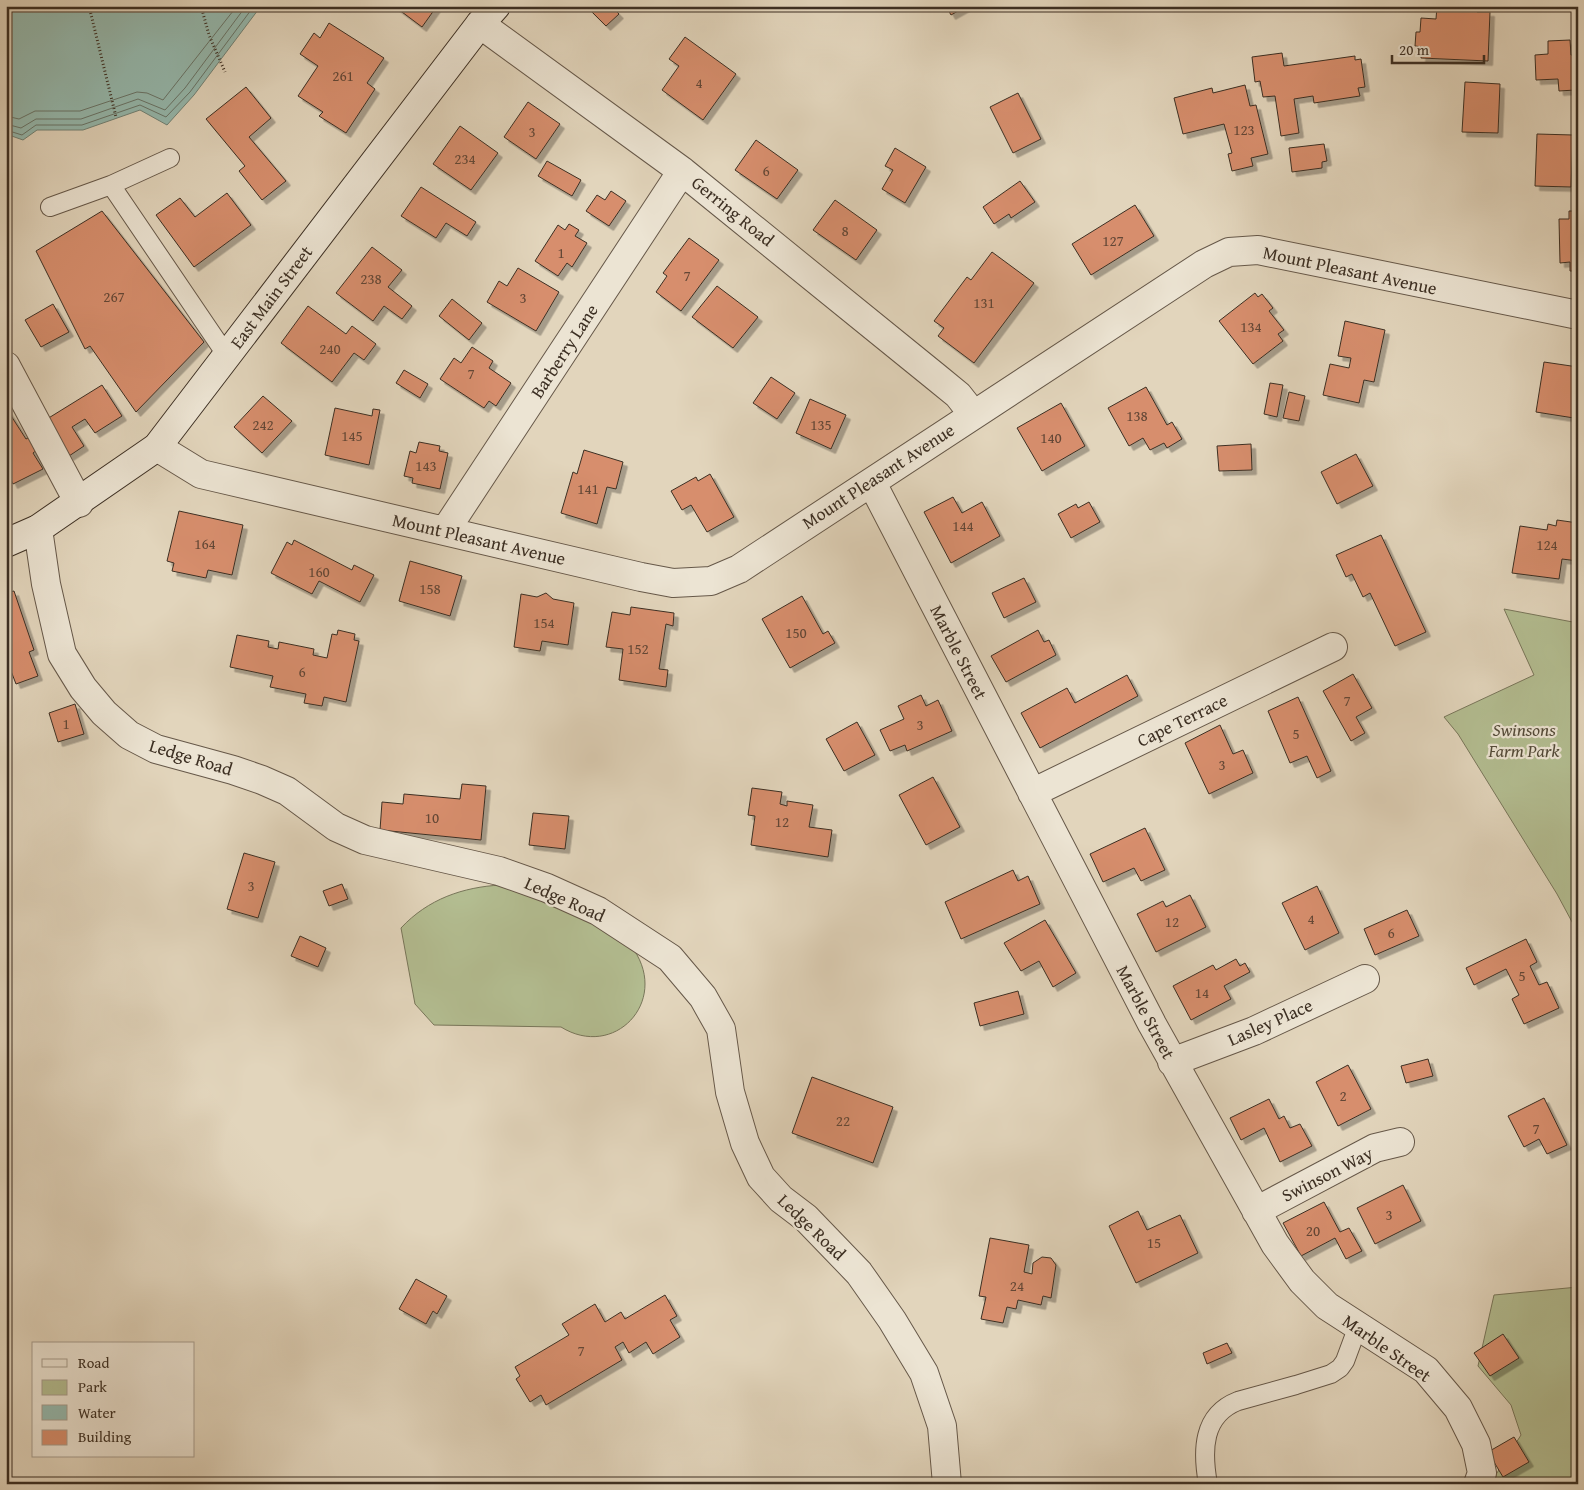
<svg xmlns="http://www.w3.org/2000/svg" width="1584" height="1490" viewBox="0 0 1584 1490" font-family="'Gentium Book Plus',serif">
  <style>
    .green { fill: #b3bd91; stroke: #78765a }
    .water { fill: #95b9ae; stroke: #718276 }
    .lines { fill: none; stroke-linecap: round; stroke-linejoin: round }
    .shore { stroke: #687468; stroke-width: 1 }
    .building { fill: #d78e6d; stroke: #3c2f23; filter: url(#shadow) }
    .service-casing { stroke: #665849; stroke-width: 20 }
    .minor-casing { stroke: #665849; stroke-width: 30 }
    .secondary-casing { stroke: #3c2f23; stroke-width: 30 }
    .path { stroke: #3c2f23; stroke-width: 3; stroke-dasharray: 1 2.5; stroke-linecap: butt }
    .service { stroke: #ece4d3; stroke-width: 18 }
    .minor { stroke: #ece4d3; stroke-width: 28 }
    .secondary { stroke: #ece4d3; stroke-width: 28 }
    .labels { text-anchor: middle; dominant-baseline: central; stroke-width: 4.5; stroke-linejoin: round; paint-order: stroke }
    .number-label { font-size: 15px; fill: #634736 }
    .street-label { font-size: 18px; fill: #3c2f23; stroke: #ece4d3 }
    .park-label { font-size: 18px; font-style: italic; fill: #544b39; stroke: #ece4d3 }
  </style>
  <defs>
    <filter id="shadow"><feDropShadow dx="4.5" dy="4.5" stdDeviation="0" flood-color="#0004"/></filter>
  </defs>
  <rect width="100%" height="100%" fill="#e2d5bc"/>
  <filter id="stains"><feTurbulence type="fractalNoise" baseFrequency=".004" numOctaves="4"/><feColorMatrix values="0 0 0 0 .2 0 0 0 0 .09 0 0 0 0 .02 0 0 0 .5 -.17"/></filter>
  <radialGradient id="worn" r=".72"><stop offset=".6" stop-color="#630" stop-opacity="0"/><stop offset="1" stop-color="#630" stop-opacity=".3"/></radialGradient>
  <path class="green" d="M1504 609 1578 623V933L1557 894 1458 734 1444 717 1534 675Z
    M501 885 549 895 634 950C669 1002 614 1060 561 1027L434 1025 415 1004 401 928C428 899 463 887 501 885Z
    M1578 1287V1484H1490L1521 1435 1511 1405 1478 1366 1494 1295Z"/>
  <path class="water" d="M6 6H261L194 95 167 125 140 110 83 130H37L23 140 6 134Z"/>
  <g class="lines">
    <path class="shore" d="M6 116 19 119 35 111H80L137 92 147 93 163 100 237 6
      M6 124 21 128 36 119H81L138 99 165 110 185 88 246 6
      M6 130 22 135 36 125H82L140 105 166 117 190 92 254 6"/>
  </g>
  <path class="building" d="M394 6H437L422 27Z
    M586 6H611L619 14 606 26Z
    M946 6H967L951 15Z
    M1437 6H1477V12H1490L1488 61 1421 58 1422 47 1415 46 1416 32H1420L1421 18 1436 19Z
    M329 23 384 58 367 83 375 89 346 133 319 116 323 112 298 96 318 66 300 54 314 33 320 38Z
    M685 37 736 74 703 120 662 90 679 66 669 59Z
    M1570 40 1571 55H1578L1575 90 1559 91 1558 79 1536 80 1535 55 1548 54V41Z
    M1282 53 1284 66 1355 56V60L1361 59 1365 87 1358 88 1360 96 1314 103 1313 96 1294 99 1299 133 1281 136 1275 96 1263 97 1260 81 1255 82 1252 57Z
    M1465 82 1500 84 1498 133 1462 132Z
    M1245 85 1250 106 1256 105 1268 154 1251 158 1253 166 1232 171 1228 154 1232 153 1224 124 1183 134 1174 98 1212 88 1213 93Z
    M246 87 271 118 249 137 286 181 262 200 239 171 245 166 206 119Z
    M1018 93 1041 139 1013 153 990 107Z
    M528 102 560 124 536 159 504 137Z
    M460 126 498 153 471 190 433 164Z
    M1537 134 1573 135 1571 187 1535 186Z
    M756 140 798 170 777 199 735 170Z
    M1324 144 1327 161 1322 162V168L1292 172 1289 148Z
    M895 148 926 167 905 203 882 189 893 170 885 166Z
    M547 161 581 180 572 196 538 176Z
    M1020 181 1035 202 1011 218 1009 214 994 224 983 207Z
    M421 187 476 222 467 236 446 223 436 238 401 216Z
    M611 191 626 201 609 226 586 211 597 195 605 200Z
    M227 193 251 225 194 267 156 215 180 198 195 217Z
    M835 200 877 230 856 260 813 230Z
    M1135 205 1154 236 1091 275 1072 244Z
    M102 211 204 342 136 412 90 346 85 349 36 251Z
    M1569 211H1578V271H1570V262L1560 263 1559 219H1569Z
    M569 224 579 230 575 236 587 243 572 267 567 263 558 276 535 261 558 225 565 230Z
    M689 238 719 260 681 311 656 292 667 276 663 273Z
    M372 247 402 270 388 287 412 306 402 319 384 306 373 321 336 293Z
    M992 252 1034 283 974 363 938 336 944 328 934 321 967 277 971 280Z
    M518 268 559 292 536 331 487 302 499 281 507 286Z
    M717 286 758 317 733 348 692 317Z
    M1255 293 1258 297 1262 294 1273 308 1269 311 1284 330 1278 334 1283 341 1253 364 1219 321Z
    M452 299 482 323 469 340 439 316Z
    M53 304 69 332 41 347 25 320Z
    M308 306 346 334 352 326 376 344 364 360 354 353 332 382 281 343Z
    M1345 321 1385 330 1374 382 1364 380 1359 403 1323 395 1330 364 1349 368 1351 358 1338 356Z
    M472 347 493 361 489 368 511 383 496 406 489 401 484 408 440 379 454 358 461 363Z
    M1544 362 1578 367V391L1574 418 1536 412Z
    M404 370 428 384 420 398 396 383Z
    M771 377 795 393 777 419 753 403Z
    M1270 383 1283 385 1277 417 1264 414Z
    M102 385 122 416 95 433 85 419 72 427 84 446 69 456 47 419Z
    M1146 387 1167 425 1172 422 1182 439 1167 448 1164 443 1150 450 1143 438 1129 446 1108 408Z
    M1289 392 1305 396 1299 421 1283 418Z
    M263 396 292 421 262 453 234 427Z
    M810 399 846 415 831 449 796 433Z
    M1061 403 1085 446 1042 471 1017 428Z
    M6 408 26 439 30 437 38 449 33 453 43 469 13 484 6 470Z
    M335 408 372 416 373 409 380 410 369 465 325 455Z
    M419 442 440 446 439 451 448 453 440 489 412 483 413 478 404 476 410 451 416 453Z
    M1251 444 1252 470 1219 471 1217 446Z
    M584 450 623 462 616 489 607 487 597 524 561 513 573 472 577 474Z
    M1356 454 1373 486 1337 504 1321 472Z
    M710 474 734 517 707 532 691 505 682 510 671 491 696 477 698 481Z
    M953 497 962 513 982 502 1000 536 951 563 924 512Z
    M1089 502 1100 522 1071 538 1058 514 1076 504 1078 508Z
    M179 511 243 525 232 575 208 570 206 578 172 571 174 563 167 561Z
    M1557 520 1578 523V561L1562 559 1559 579 1512 573 1520 526 1547 530 1548 524 1556 526Z
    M1381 535 1426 632 1395 646 1370 593 1363 597 1352 574 1346 577 1336 555Z
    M294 540 352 570 354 565 374 575 360 602 319 581 312 594 271 573 287 542 292 545Z
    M410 561 462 576 450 616 399 601Z
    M1024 578 1036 602 1004 618 992 593Z
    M14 591 34 650 29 652 38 676 16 684 6 658V593Z
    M546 593 553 599 574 603 568 645 542 641 540 651 514 647 521 594 537 597Z
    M802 596 823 634 828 631 835 643 790 668 762 619Z
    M631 607 674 613 673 626 666 624 659 669 668 670 666 687 619 680 623 649 606 647 612 612 630 615Z
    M338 630 355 634 354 640 359 641 346 702 324 697 322 706 304 703 306 694 270 687 273 676 230 667 237 635 269 641 268 647 278 649 279 642 314 649 313 655 327 658 332 634 337 635Z
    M1038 630 1044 642 1049 640 1056 655 1006 682 991 656Z
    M1353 674 1372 708 1356 717 1365 733 1351 741 1323 691Z
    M1127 675 1138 696 1040 748 1021 713 1067 688 1075 703Z
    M921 695 926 706 938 700 952 731 907 751 905 745 890 751 880 730 904 719 898 706Z
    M1298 697 1331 771 1317 778 1307 756 1290 763 1268 711Z
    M75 704 84 734 58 742 49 713Z
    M857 722 875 755 844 771 826 739Z
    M1220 725 1233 754 1243 750 1253 773 1209 794 1185 743Z
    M933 777 960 827 926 845 899 795Z
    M462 784 486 786 481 840 380 830 382 802 403 804 404 794 460 799Z
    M752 788 782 792 780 804 787 806V801L813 805 809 827 832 830 828 857 751 845 755 816 748 815Z
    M533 813 569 816 565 849 529 845Z
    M1145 828 1165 870 1141 881 1134 868 1103 882 1090 854Z
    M244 853 275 862 258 918 227 909Z
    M1013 870 1018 881 1028 876 1040 904 961 939 945 902Z
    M342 884 348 899 329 906 323 891Z
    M1317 886 1339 933 1305 950 1282 903Z
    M1190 895 1206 927 1156 952 1137 914 1163 901 1166 907Z
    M1407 910 1419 936 1375 955 1364 929Z
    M1045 920 1076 973 1053 987 1039 961 1021 971 1004 943Z
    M300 936 326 948 318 967 291 956Z
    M1526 939 1537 962 1530 966 1539 985 1547 982 1559 1008 1524 1024 1512 999 1519 995 1506 969 1474 985 1466 968Z
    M1236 959 1240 966 1245 963 1250 972 1224 986 1231 999 1191 1020 1173 986 1213 965 1216 970Z
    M1018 991 1024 1014 980 1026 974 1003Z
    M1428 1059 1433 1076 1406 1083 1401 1066Z
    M1348 1065 1371 1109 1338 1126 1316 1082Z
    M812 1077 893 1107 873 1163 792 1133Z
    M1544 1098 1567 1145 1547 1154 1539 1139 1524 1147 1508 1116Z
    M1269 1099 1279 1119 1284 1116 1290 1128 1300 1124 1312 1146 1280 1162 1264 1128 1241 1140 1230 1118Z
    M1403 1185 1421 1221 1375 1244 1357 1208Z
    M1324 1202 1340 1232 1349 1228 1362 1251 1346 1259 1335 1238 1301 1256 1283 1223Z
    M1138 1211 1147 1230 1180 1215 1198 1253 1136 1283 1109 1226Z
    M990 1238 1029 1245 1024 1272 1032 1274 1033 1263 1042 1257 1051 1258 1056 1265 1051 1298 1043 1296 1041 1305 1018 1300 1016 1309 1007 1307 1003 1323 981 1319 986 1297 979 1296Z
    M416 1279 447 1296 437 1314 433 1311 426 1324 399 1309Z
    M665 1295 677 1316 670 1320 680 1337 653 1354 646 1342 629 1353 623 1342 615 1347 622 1360 546 1405 541 1395 530 1402 516 1379 520 1376 515 1367 569 1335 562 1324 595 1304 605 1322 621 1312 625 1319Z
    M1503 1334 1519 1358 1490 1376 1474 1353Z
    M1227 1343 1232 1353 1207 1364 1203 1353Z
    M1514 1437 1529 1462 1503 1477 1488 1452Z"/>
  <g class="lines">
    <defs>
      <path id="service" d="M111 185 227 356
        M50 207 111 185 170 158
        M1208 1484C1202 1451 1202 1415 1238 1401L1296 1385 1331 1374 1340 1368 1345 1361 1358 1326"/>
      <path id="minor" d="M480 24 682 171 936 377 958 395 973 414
        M6 366 79 503
        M157 447 201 474 641 577 673 583 711 581 739 569 1204 264 1229 252 1258 250 1578 315
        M872 483 1152 1024 1275 1244 1302 1281 1327 1306 1426 1370 1458 1408 1476 1444 1482 1473 1478 1484
        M38 529 46 584 62 654 83 688 104 713 129 735 156 749 233 770 262 780 287 791 336 827 365 840 499 871 547 888 598 911 670 958 703 997 721 1029 730 1092 745 1143 761 1177 781 1199 806 1218 859 1273 892 1320 924 1373 942 1426 947 1484
        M445 531 682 171
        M1032 793 1333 647
        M1172 1062 1254 1031 1365 979
        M1256 1211 1375 1148 1400 1142"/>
      <path id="secondary" d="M6 543 38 529 157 447 480 24 496 6"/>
    </defs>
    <use href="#service" class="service-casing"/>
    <use href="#minor" class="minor-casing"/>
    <use href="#secondary" class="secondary-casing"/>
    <path class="path" d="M89 6 116 117
      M201 6 209 35 225 72
      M264 6 265 9"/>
    <use href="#service" class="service"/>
    <use href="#minor" class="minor"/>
    <use href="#secondary" class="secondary"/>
  </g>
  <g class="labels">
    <g class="number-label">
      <text x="343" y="75">261</text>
      <text x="699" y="82">4</text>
      <text x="1244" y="129">123</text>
      <text x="532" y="131">3</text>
      <text x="465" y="158">234</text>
      <text x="766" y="170">6</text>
      <text x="845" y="230">8</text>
      <text x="1113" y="240">127</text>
      <text x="561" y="252">1</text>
      <text x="687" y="275">7</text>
      <text x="371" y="278">238</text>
      <text x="114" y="296">267</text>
      <text x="523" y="297">3</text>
      <text x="984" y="302">131</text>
      <text x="1251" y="326">134</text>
      <text x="330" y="348">240</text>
      <text x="471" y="373">7</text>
      <text x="1137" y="415">138</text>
      <text x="263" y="424">242</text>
      <text x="821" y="424">135</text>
      <text x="352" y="435">145</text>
      <text x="1051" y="437">140</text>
      <text x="426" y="465">143</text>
      <text x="588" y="488">141</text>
      <text x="963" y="525">144</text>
      <text x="205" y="543">164</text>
      <text x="1547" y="544">124</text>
      <text x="319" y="571">160</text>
      <text x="430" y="588">158</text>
      <text x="544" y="622">154</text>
      <text x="796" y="632">150</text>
      <text x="638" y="648">152</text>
      <text x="302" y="671">6</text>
      <text x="1347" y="700">7</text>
      <text x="66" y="723">1</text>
      <text x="920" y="724">3</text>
      <text x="1296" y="733">5</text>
      <text x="1222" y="764">3</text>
      <text x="432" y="817">10</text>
      <text x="782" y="821">12</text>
      <text x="251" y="885">3</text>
      <text x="1311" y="918">4</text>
      <text x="1172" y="921">12</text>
      <text x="1391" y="932">6</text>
      <text x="1522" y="975">5</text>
      <text x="1202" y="992">14</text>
      <text x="1343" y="1095">2</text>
      <text x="843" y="1120">22</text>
      <text x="1536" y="1128">7</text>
      <text x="1389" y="1214">3</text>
      <text x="1313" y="1230">20</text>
      <text x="1154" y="1242">15</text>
      <text x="1017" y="1285">24</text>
      <text x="581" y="1350">7</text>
    </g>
    <g class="street-label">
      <text transform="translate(733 211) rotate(39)">Gerring Road</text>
      <text transform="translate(1350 270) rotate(12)">Mount Pleasant Avenue</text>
      <text transform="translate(271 297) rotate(-53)">East Main Street</text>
      <text transform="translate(564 351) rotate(-57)">Barberry Lane</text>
      <text transform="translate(878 476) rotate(-33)">Mount Pleasant Avenue</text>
      <text transform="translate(479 539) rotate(13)">Mount Pleasant Avenue</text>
      <text transform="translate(959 652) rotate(63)">Marble Street</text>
      <text transform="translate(1182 720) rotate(-26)">Cape Terrace</text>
      <text transform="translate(191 757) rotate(17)">Ledge Road</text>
      <text transform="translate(565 899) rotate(24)">Ledge Road</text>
      <text transform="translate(1146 1012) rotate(62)">Marble Street</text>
      <text transform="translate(1270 1022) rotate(-24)">Lasley Place</text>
      <text transform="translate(1327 1174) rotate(-27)">Swinson Way</text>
      <text transform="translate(812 1227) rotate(44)">Ledge Road</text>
      <text transform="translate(1387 1348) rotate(35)">Marble Street</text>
    </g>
    <g class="park-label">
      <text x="1524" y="729">Swinsons<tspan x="1524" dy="21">Farm Park</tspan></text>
    </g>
  </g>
  <rect width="1584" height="1490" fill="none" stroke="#e2d5bc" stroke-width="25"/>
  <rect x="8" y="8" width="1569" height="1475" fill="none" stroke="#3c2f23" stroke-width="2.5"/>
  <rect x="12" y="12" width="1559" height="1465" fill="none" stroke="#3c2f23"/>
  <rect x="32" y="1342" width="162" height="115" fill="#ece4d3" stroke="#a69c8d"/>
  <rect x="42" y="1359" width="25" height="8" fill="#ece4d3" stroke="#a69c8d"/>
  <text x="78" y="1368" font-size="15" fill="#3c2f23">Road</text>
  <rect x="42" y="1380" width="25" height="15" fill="#b3bd91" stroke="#a69c8d"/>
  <text x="78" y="1392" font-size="15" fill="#3c2f23">Park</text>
  <rect x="42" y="1405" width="25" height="15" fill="#95b9ae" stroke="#a69c8d"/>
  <text x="78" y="1418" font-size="15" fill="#3c2f23">Water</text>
  <rect x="42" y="1430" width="25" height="15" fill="#d78e6d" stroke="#a69c8d"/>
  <text x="78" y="1442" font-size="15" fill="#3c2f23">Building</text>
  <path d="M1392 55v8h92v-8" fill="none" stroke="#3c2f23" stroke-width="2.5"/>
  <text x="1399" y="55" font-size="15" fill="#3c2f23" stroke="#ece4d3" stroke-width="4" paint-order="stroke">20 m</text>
  <rect width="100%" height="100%" filter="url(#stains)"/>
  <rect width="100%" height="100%" fill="url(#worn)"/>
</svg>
